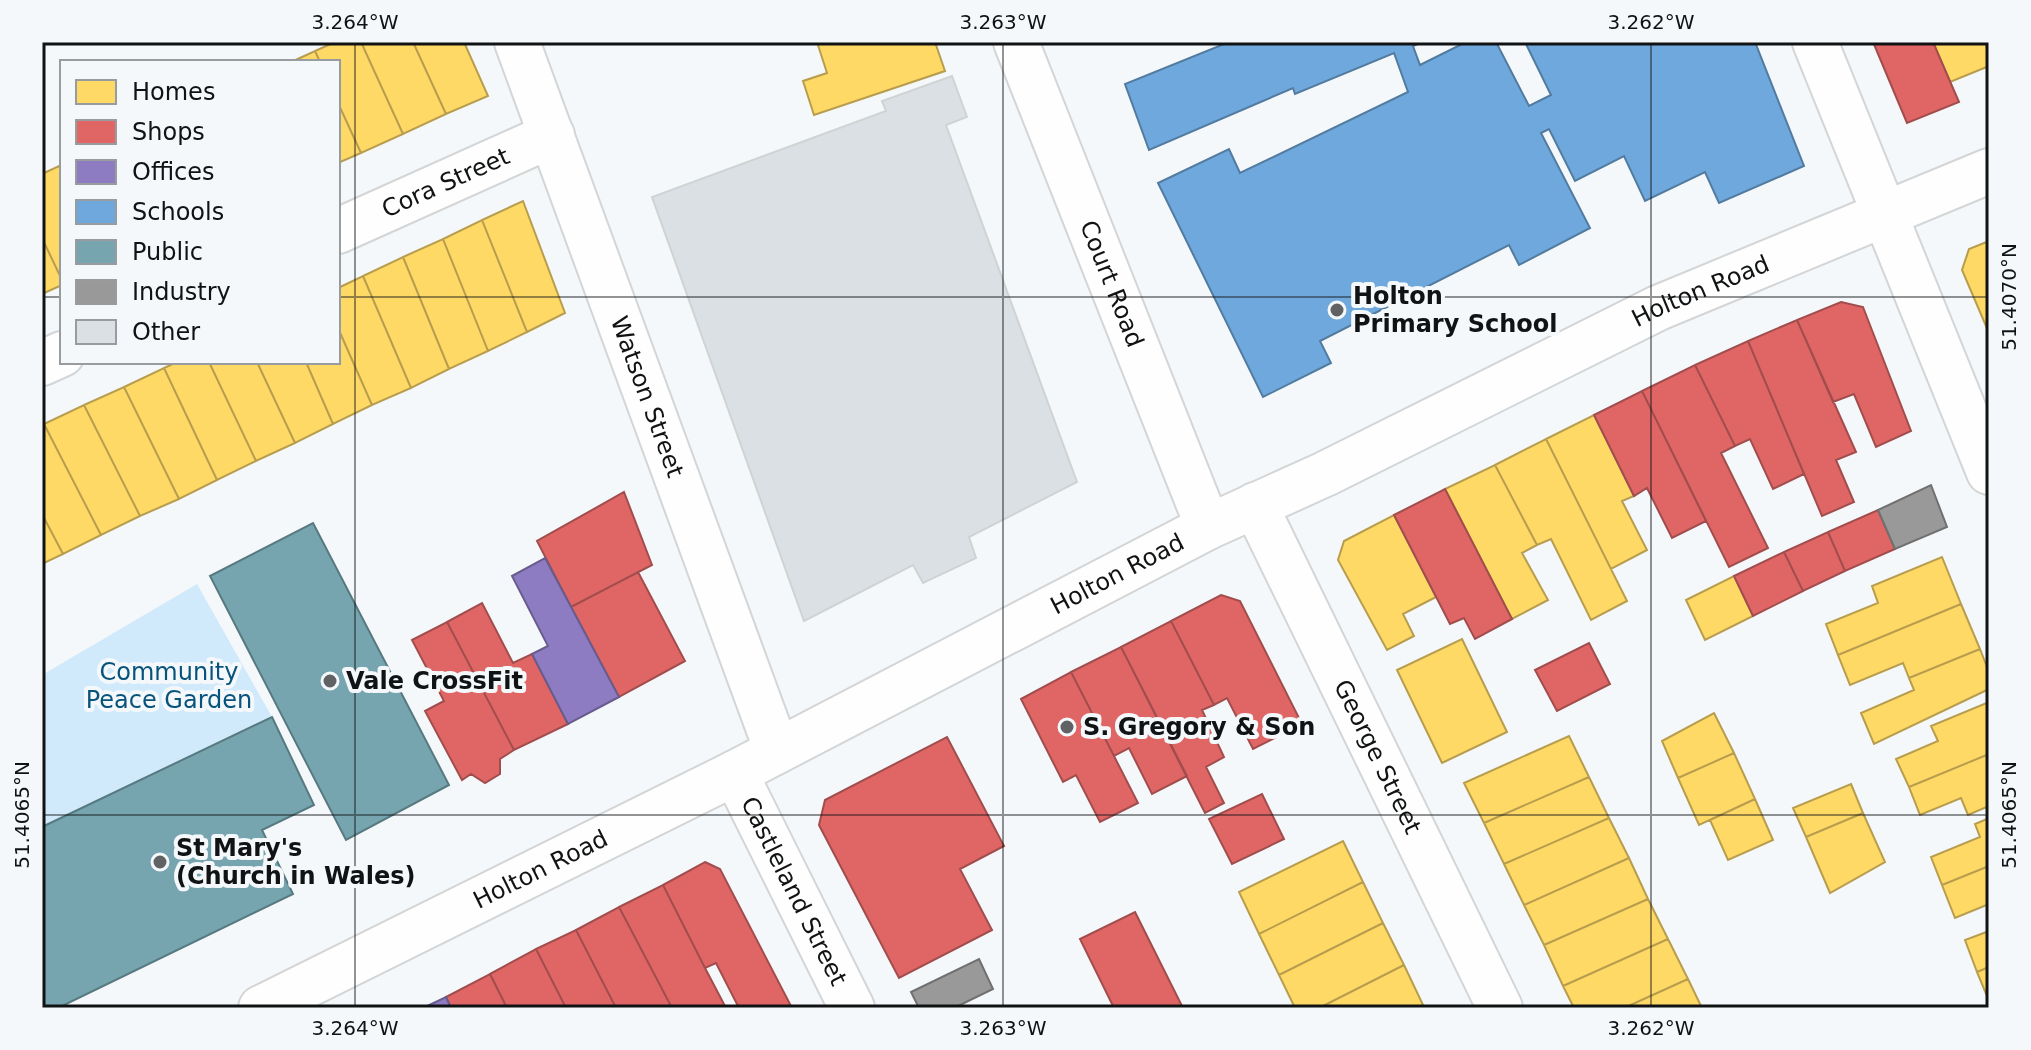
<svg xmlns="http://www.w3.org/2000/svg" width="2031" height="1050" viewBox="0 0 2031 1050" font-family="'DejaVu Sans',sans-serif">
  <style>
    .green { fill: #d0e9fb }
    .homes { fill: #ffd966; stroke: #b79d4d; stroke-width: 2 }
    .shops { fill: #e06666; stroke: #a24d4d; stroke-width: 2 }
    .offices { fill: #8e7cc3; stroke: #685c8e; stroke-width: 2 }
    .schools { fill: #6fa8dc; stroke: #527ba0; stroke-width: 2 }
    .public { fill: #76a5af; stroke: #577980; stroke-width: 2 }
    .industry { fill: #999; stroke: #707071; stroke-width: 2 }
    .building { fill: #dae0e4; stroke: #d0d3d4; stroke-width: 2 }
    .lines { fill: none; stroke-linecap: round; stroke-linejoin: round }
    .street-casing { stroke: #d3d5d6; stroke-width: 48 }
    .secondary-casing { stroke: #d3d5d6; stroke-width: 48 }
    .street { stroke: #fefefe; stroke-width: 44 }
    .secondary { stroke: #fefefe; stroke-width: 44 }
    .ticks { fill: none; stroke: #101213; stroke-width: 2; stroke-opacity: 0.45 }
    .poi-dot { fill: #606264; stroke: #f4f8fb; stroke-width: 3 }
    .labels { text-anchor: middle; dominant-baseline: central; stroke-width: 8; stroke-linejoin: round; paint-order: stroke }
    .street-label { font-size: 24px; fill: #101213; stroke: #f4f8fb }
    .poi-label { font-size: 24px; font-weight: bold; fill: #101213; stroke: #f4f8fb; text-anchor: start }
    .park-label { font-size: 24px; fill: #08537b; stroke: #f4f8fb }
    .neatline { fill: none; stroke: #101213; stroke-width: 3 }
    .ticks-label { font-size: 20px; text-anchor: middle; fill: #101213 }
  </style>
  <rect width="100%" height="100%" fill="#f5f8fa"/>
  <path class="green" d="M197 584 272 717 42 827V675Z"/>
  <path class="homes" d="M335 42H361L403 134 361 153 338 103V62H320L315 51Z
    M361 42H413L446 114 403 134Z
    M413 42H464L488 96 446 114Z
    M817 42H935L945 71 814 115 803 81 827 73Z
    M1933 42H1986L1989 66 1950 82Z
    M315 51 320 62H291Z
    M338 103 361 153 338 163Z
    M59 166 62 172V280L42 238V174Z
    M523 201 565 313 527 332 482 220Z
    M482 220 527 332 488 351 443 239Z
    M42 238 62 280V285L42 294Z
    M443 239 488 351 449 369 403 257Z
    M1989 241V333L1962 270 1969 249Z
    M403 257 449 369 411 388 363 276Z
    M363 276 411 388 372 405 338 328V288Z
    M338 328 372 405 333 424 306 362H338Z
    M177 362H209L256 461 217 480 164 368Z
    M209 362H257L295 443 256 461Z
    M257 362H306L333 424 295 443Z
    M164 368 217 480 179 499 124 387Z
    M124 387 179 499 140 516 84 405Z
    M84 405 140 516 101 535 44 424Z
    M1594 415 1634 496 1622 501 1647 550 1611 569 1546 439Z
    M44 424 101 535 63 554 42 514Z
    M1546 439 1627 601 1591 620 1551 539 1537 545 1495 465Z
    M1495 465 1537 545 1522 553 1548 600 1512 619 1445 489Z
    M42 514 63 554 42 564Z
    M1394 515 1436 597 1403 614 1414 636 1387 650 1338 560 1344 541Z
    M1942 557 1961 604 1838 655 1826 624 1878 603 1872 586Z
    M1734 576 1753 616 1705 640 1686 600Z
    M1961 604 1980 649 1909 678 1903 663 1850 685 1838 655Z
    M1462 639 1507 732 1442 763 1397 670Z
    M1980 649 1989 672V689L1874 744 1861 713 1914 690 1909 678Z
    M1989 702V754L1909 787 1896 759 1938 741 1931 726Z
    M1714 713 1734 753 1678 778 1662 741Z
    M1569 736 1589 777 1484 823 1464 783Z
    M1734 753 1755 799 1699 825 1678 778Z
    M1989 754V806L1968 815 1961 798 1920 815 1909 787Z
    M1589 777 1609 818 1504 864 1484 823Z
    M1851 784 1863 813 1806 837 1793 808Z
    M1755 799 1773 840 1728 860 1710 820Z
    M1863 813 1885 862 1830 893 1806 837Z
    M1609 818 1629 858 1524 905 1504 864Z
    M1989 818V866L1942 885 1931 857 1980 837 1975 824Z
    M1343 841 1363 882 1259 934 1239 892Z
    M1629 858 1648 899 1544 945 1524 905Z
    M1989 866V904L1955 918 1942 885Z
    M1363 882 1383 923 1279 975 1259 934Z
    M1648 899 1668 939 1563 986 1544 945Z
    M1383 923 1404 965 1319 1008H1295L1279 975Z
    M1989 931V967L1977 972 1965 940Z
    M1668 939 1688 979 1624 1008H1574L1563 986Z
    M1404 965 1424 1007 1319 1008Z
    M1989 967V1001L1977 972Z
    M1688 979 1702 1008H1624Z"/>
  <path class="shops" d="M1873 42H1933L1959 102 1907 123Z
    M1841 302 1863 307 1911 431 1876 447 1854 394 1833 402 1797 320Z
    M1797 320 1856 452 1836 460 1854 502 1822 516 1748 341Z
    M1748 341 1804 474 1773 489 1750 439 1735 446 1695 365Z
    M1695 365 1735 446 1721 453 1768 548 1729 567 1642 391Z
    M1642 391 1706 521 1672 538 1647 488 1634 496 1594 415Z
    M1445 489 1512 619 1475 639 1464 618 1450 624 1394 515Z
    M624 492 652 565 571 607 537 541Z
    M1878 510 1895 549 1845 571 1828 532Z
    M1828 532 1845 571 1803 591 1784 552Z
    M1784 552 1803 591 1753 616 1734 576Z
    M638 572 685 661 619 697 571 607Z
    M1221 595 1240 601 1302 724 1253 749 1227 698 1214 705 1171 621Z
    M482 603 513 663 532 654 568 724 514 750 447 622Z
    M1171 621 1214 705 1202 710 1224 757 1206 767 1224 803 1205 813 1121 647Z
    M447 622 514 750 500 759V774L485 783 471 774 462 780 425 711 444 701 412 640Z
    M1589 643 1610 684 1557 711 1535 670Z
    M1121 647 1187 776 1152 794 1129 748 1114 756 1071 672Z
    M1071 672 1138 803 1100 822 1076 775 1063 782 1021 699Z
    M947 737 1004 846 960 869 992 930 899 978 819 825 825 800Z
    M1262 794 1284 839 1232 864 1209 819Z
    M705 862 720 869 792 1008H739L716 963 705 968 663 885Z
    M663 885 705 968 726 1008H672L619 907Z
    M619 907 672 1008H616L576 930Z
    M1135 912 1183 1008H1114L1080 939Z
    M576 930 616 1008H566L536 949Z
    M536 949 566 1008H507L490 974Z
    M490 974 507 1008H451L446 997Z"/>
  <path class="offices" d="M545 558 619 697 568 724 532 654 548 646 512 576Z
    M446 997 451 1008H423Z"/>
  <path class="schools" d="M1229 42H1423L1413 46 1420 65 1466 42H1496L1529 106 1551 95 1525 42H1755L1804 166 1719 203 1705 172 1645 201 1624 156 1575 181 1549 129 1541 133 1590 228 1519 265 1509 245 1320 341 1331 363 1263 397 1158 183 1229 149 1240 173 1408 92 1394 53 1295 94 1293 88 1149 150 1125 84Z"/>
  <path class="public" d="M313 523 449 785 346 840 210 576Z
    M272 717 314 805 262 830 293 894 58 1008H42V827Z"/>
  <path class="industry" d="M1931 485 1947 527 1895 549 1878 510Z
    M979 959 993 989 954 1008H919L911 992Z"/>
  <path class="building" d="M952 76 967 117 946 125 1077 482 969 537 976 558 923 583 913 565 804 621 652 197 886 111 882 101Z"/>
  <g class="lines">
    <defs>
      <g id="street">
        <path id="s1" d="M517 42 777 751"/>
        <path d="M1815 42 1989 472"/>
        <path id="s2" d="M338 231 552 135"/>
        <path d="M42 363 62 354"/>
        <path id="s3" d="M1255 505 1500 1008"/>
        <path id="s4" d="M735 773 852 1008"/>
        <path id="s5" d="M261 1008 735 773 1208 527"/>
      </g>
      <g id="secondary">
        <path id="s6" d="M1016 42 1208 527 1325 474 1658 308 1989 171"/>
      </g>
    </defs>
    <use href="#street" class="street-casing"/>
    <use href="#secondary" class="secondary-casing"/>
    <use href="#street" class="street"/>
    <use href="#secondary" class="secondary"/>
  </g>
  <path class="ticks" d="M355 42V1008M1003 42V1008M1651 42V1008M42 297H62M338 297H1989M42 815H1989"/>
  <g class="poi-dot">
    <circle cx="1337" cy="310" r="8"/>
    <circle cx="330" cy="681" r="8"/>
    <circle cx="1067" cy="727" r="8"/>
    <circle cx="160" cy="862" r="8"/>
  </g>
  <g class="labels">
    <g class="street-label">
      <text stroke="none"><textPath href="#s2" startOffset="118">Cora Street</textPath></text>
      <text stroke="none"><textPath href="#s6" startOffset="260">Court Road</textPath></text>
      <text stroke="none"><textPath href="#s6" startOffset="1068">Holton Road</textPath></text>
      <text stroke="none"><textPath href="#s1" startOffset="378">Watson Street</textPath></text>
      <text stroke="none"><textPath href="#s5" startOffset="960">Holton Road</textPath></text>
      <text stroke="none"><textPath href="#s3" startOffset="280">George Street</textPath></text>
      <text stroke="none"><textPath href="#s5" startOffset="312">Holton Road</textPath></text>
      <text stroke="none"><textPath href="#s4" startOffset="132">Castleland Street</textPath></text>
    </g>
    <g class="poi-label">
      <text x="1353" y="296">Holton<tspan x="1353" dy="28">Primary School</tspan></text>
      <text x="346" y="681">Vale CrossFit</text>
      <text x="1083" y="727">S. Gregory &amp; Son</text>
      <text x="176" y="848">St Mary's<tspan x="176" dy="28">(Church in Wales)</tspan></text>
    </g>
    <g class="park-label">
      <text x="169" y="672">Community<tspan x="169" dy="28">Peace Garden</tspan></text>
    </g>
  </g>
  <rect width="2031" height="1050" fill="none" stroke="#f4f8fb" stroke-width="88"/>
  <rect x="60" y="60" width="280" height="304" fill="#f4f8fb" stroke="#999c9e" stroke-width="2"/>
  <rect x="76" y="80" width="40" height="24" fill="#ffd966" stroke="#999c9e" stroke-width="2"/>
  <text x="132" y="100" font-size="24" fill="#101213">Homes</text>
  <rect x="76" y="120" width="40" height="24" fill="#e06666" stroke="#999c9e" stroke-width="2"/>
  <text x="132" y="140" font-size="24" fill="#101213">Shops</text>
  <rect x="76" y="160" width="40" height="24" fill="#8e7cc3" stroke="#999c9e" stroke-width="2"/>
  <text x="132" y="180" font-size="24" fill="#101213">Offices</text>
  <rect x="76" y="200" width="40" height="24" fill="#6fa8dc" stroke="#999c9e" stroke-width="2"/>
  <text x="132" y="220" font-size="24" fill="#101213">Schools</text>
  <rect x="76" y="240" width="40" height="24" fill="#76a5af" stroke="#999c9e" stroke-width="2"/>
  <text x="132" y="260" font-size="24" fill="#101213">Public</text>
  <rect x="76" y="280" width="40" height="24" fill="#999999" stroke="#999c9e" stroke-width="2"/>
  <text x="132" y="300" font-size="24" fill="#101213">Industry</text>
  <rect x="76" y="320" width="40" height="24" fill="#dae0e4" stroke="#999c9e" stroke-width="2"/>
  <text x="132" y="340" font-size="24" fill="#101213">Other</text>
  <rect x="44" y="44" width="1943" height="962" class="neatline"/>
  <g class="ticks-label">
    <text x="355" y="29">3.264°W</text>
    <text x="1003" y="29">3.263°W</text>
    <text x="1651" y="29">3.262°W</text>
    <text transform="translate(2009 297) rotate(-90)" y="7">51.4070°N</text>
    <text transform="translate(22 815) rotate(-90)" y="7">51.4065°N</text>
    <text transform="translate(2009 815) rotate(-90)" y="7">51.4065°N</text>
    <text x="355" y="1035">3.264°W</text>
    <text x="1003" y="1035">3.263°W</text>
    <text x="1651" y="1035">3.262°W</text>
  </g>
</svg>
